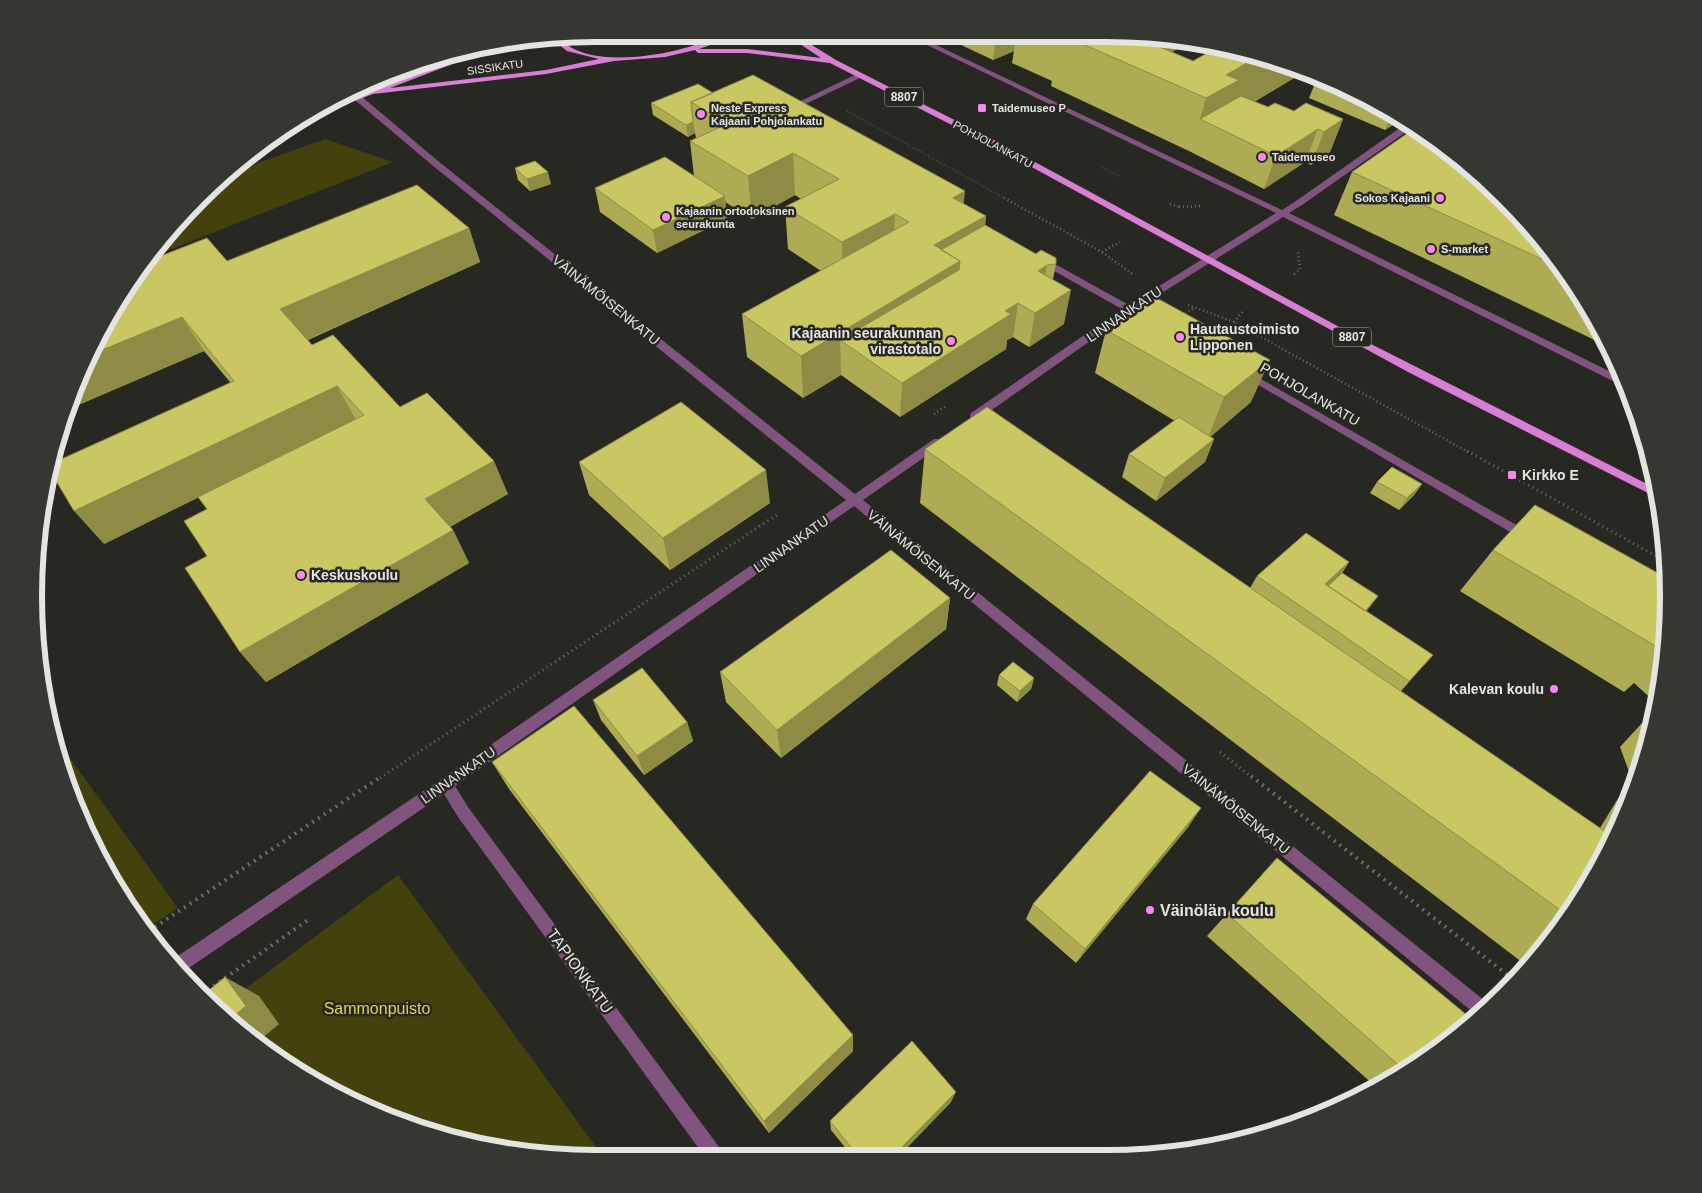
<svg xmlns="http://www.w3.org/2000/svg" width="1702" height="1193" viewBox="0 0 1702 1193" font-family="Arial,sans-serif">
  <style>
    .green { fill: #43420d }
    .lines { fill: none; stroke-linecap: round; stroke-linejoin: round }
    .path-far3 { stroke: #6c6c68; stroke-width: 2; stroke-dasharray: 0.5 2.5; stroke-linecap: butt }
    .path-far2 { stroke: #6c6c68; stroke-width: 2.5; stroke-dasharray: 1 3; stroke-linecap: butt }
    .path-far1 { stroke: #6c6c68; stroke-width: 3; stroke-dasharray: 1 4; stroke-linecap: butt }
    .path { stroke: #6c6c68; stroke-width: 4; stroke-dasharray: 2 5; stroke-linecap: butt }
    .service { fill: #80547e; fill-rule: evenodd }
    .pedestrian { fill: #80547e; fill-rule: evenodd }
    .minor { fill: #80547e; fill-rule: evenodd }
    .primary { fill: #d97ed5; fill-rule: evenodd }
    .wall { fill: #adab53 }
    .shaded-wall { fill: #8d8b44 }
    .building { fill: #c9c761; stroke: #8d8b44 }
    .poi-dot { fill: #f589ef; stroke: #282823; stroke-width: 2 }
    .labels { text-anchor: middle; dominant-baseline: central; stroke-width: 5; stroke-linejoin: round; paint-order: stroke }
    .far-street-label { font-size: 11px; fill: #e4e4e1; stroke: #282823 }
    .far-poi-label { font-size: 11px; font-weight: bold; fill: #e4e4e1; stroke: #282823; text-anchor: start }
    .shield { fill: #282823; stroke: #acaca8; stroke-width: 1 }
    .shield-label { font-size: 12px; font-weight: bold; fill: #e4e4e1 }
    .street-label { font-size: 14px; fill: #e4e4e1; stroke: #282823 }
    .poi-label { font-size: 14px; font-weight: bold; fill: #e4e4e1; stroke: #282823; text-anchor: start }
    .near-poi-label { font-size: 16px; font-weight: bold; fill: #e4e4e1; stroke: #282823; text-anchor: start }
    .near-street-label { font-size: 16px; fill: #e4e4e1; stroke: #282823 }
    .near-park-label { font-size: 16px; fill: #d9d54d; stroke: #282823 }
    .rim { fill: none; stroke: #e4e4e1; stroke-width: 6 }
  </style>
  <rect width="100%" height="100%" fill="#282823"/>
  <path class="green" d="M325 139 393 162 151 257 173 226 236 171Z
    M54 736 178 908 147 928 92 845 64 777Z
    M398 875 604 1158H560L451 1140 348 1101 254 1043 218 1009Z"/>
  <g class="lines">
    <path class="path-far3" d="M847 111 1006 199
      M260 149 286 140
      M1100 166 1121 177"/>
    <path class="path-far2" d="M1004 198 1102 252 1132 274
      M1170 204 1179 207
      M1179 207 1200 206
      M1102 252 1120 242
      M1294 274 1300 270 1298 251
      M1188 305 1234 322 1470 453
      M1182 316 1194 308
      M1234 322 1244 310
      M934 414 946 406"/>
    <path class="path-far1" d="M1467 451 1665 561
      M1220 752 1253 778
      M380 778 778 514"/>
    <path class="path" d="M1251 776 1514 980
      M149 931 382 776
      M202 994 308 920"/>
    <path class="service" d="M353 90 361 96V100H355L347 92Z"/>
    <path class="pedestrian" d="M1407 123 1413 127 1302 205H1296V201Z"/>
    <path class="minor" d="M904 34H913L1282 210 1296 201H1302V205L1289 213 1621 377 1625 385 1619 384 1283 217 1136 309 1140 312 1138 314 1130 313 979 419H971L970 416 971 413 1122 309 1038 262V258H1044L1129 305 1276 213Z
      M859 73 866 75 791 111 784 109Z
      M355 96H361L438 161 855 494 934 439H942L944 442 942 445 863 500 1490 1005 1479 1017 854 506 455 786 468 807 722 1151 725 1157H705L458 817 444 794 180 974 169 962 441 779 846 500 432 165 355 100Z
      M1247 371 1532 534 1534 537 1532 540H1524L1243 376 1242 374 1243 372Z"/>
    <path class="primary" d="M721 34H730L713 44 699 49H747L821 58 785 34H794L836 60 1000 143 1367 342 1655 488 1658 498 1408 372 995 147 830 63 747 53H698L695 50 665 57 614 61 546 74 373 94 305 120H299L316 110 480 49 494 48 390 88 546 70 599 59 567 51 553 40 560 39C564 42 568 46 572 48 608 68 687 53 721 34Z"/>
  </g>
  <path class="wall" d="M938 34H1106L1190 42 1172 52 1193 61 1304 72 1254 102 1268 107 1294 111 1343 119 1330 152 1311 165 1305 162 1264 189 1191 152 1051 86 1052 81 1012 63 1014 51 993 60Z
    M1318 76H1321L1387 109 1402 119 1385 130 1309 98Z
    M713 93 964 204 986 216 985 225 1036 254 1056 264 1053 279 1064 324 1029 347 1013 337 1007 340 1006 349 900 417 841 375 803 398 747 357 742 314 821 271 788 249 785 207 801 199 795 195 752 219 725 202 727 219 657 253 600 212 595 188 694 176 690 141 696 138 695 133 688 137 653 115 651 103Z
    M515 168 551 184 530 191 518 180Z
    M1352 172 1528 225 1593 315 1607 346 1334 215Z
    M469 228 480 262 308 340 312 345 400 407 508 494 450 527 453 530 469 563 266 682 240 652 207 556V509L198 497 104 544 230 382 204 351 69 409 77 381 227 261Z
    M1106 330 1251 402 1210 436 1214 439 1205 462 1156 501 1122 477 1129 454 1175 421 1095 373Z
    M925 449 1250 588 1257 576 1349 562 1342 573 1378 596 1366 611 1433 655 1401 691 1600 828 1631 777 1620 747 1642 723 1654 714 1649 742 1610 845 1552 939 1527 966 920 503Z
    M579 462 770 503 670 570 589 495Z
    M1377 482 1422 484 1414 495 1399 510 1370 493Z
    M1493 550 1667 633 1656 703 1634 683 1624 692 1460 591Z
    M950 598 946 629 781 758 726 702 720 672Z
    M999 675 1034 678 1031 689 1017 702 997 685Z
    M593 700 687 722 693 741 644 775 601 720Z
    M492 762 853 1035V1051L769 1133 509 789Z
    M1189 826 1076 963 1026 919 1033 904Z
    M1277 858 1474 1021 1376 1087 1207 936Z
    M951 1102 899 1156H852L831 1130 830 1121Z"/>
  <path class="shaded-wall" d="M996 34H1016L1014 51 993 60Z
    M1132 36 1190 42 1139 69Z
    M1257 57 1304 72 1227 118 1200 119 1206 98 1226 75Z
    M1393 113 1402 119 1385 130Z
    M1343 119 1330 152 1311 165 1324 132Z
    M693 122 695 133 688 137 686 125Z
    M1318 129 1305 162 1264 189 1276 156Z
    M793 153 795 195 752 219 748 176Z
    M548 172 551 184 530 191 527 179Z
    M965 191 961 230 986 216 981 259 840 340 841 374V375L803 398 801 356 934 245 953 198Z
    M725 196 727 219 657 253 653 230Z
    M895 214 893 256 843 285 842 242Z
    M469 228 480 262 299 343 280 309Z
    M1047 265 1041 299 1038 271Z
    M1071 290 1064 324 1029 347 1035 313Z
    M1018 303 1013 337 1007 340 1006 349 900 417 902 383 1005 311Z
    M182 317 204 351 69 409 77 381 90 355Z
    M1270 360 1251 402 1207 440 1224 397Z
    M337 386 356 420 104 544 74 511Z
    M1214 439 1205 462 1156 501 1165 478Z
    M494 461 508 494 442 531 425 499Z
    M766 470 770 503 670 570 663 538Z
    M1422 484 1414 495 1399 510 1407 498Z
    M453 530 469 563 266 682 240 652Z
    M1349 562 1335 584 1318 595 1325 584Z
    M1378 596 1370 607 1349 631 1356 620Z
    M950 598 946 629 781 758 777 730Z
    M1034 678 1031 689 1017 702 1020 691Z
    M687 722 693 741 644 775 637 756Z
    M1201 808 1189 826 1076 963 1085 949Z
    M225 977 259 996 279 1024 255 1044 229 1020Z
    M853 1035V1051L769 1133 764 1121Z
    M956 1092 951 1102 899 1156H893Z"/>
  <path class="building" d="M1043 34H1060L1059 41Z
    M1060 34H1106L1136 37 1193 61 1220 46 1257 57 1226 75 1239 80 1206 98Z
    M753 75 965 191 953 198 986 216 934 245 960 261 801 356 742 314 909 222 895 214 842 242 785 207 839 179 793 153 748 176 690 141 727 124 691 102Z
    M698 84 713 93 691 102 693 122 686 125 651 103Z
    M1241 96 1268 107 1275 103 1294 111 1306 103 1343 119 1324 132 1318 129 1276 156 1200 119Z
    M1415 128 1448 150 1528 225 1557 266 1352 172Z
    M665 157 725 196 653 230 595 188Z
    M535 161 548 172 527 179 515 168Z
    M417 185 469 228 280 309 312 345 333 335 400 407 427 393 494 461 425 499 453 530 240 652 185 568 207 556 184 521 207 509 198 497 364 415 337 386 74 511 52 474 55 462 234 381 182 317 90 355 109 315 148 261 207 238 227 261Z
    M985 225 1036 254 1041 250 1056 258V264L1047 265 1038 271 1071 290 1035 313 1018 303 1005 311 1011 314 902 383 840 340 959 270 960 261 941 250Z
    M1153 296 1270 360 1224 397 1106 330Z
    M681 402 766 470 663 538 579 462Z
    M987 407 1613 837 1610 845 1567 915 925 449Z
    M1179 417 1214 439 1165 478 1129 454Z
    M1392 467 1422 484 1407 498 1377 482Z
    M1535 505 1665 577 1667 633 1664 651 1493 550Z
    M1306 533 1349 562 1325 584 1433 655 1409 681 1257 576Z
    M891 550 950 598 777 730 720 672Z
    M1342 573 1378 596 1365 611 1328 586Z
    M1013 662 1034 678 1020 691 999 675Z
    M642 668 687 722 637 756 593 700Z
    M574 706 853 1035 764 1121 492 762Z
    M1150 771 1201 808 1085 949 1033 904Z
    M1277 858 1474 1021 1403 1069 1227 914Z
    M225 977 246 1006 229 1020 203 995Z
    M912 1041 956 1092 893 1156H858L830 1121Z"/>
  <g class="poi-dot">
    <rect x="977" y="103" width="10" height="10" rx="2.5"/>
    <circle cx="701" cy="114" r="5"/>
    <circle cx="1262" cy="157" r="5"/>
    <circle cx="1440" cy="198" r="5"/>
    <circle cx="666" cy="217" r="5"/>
    <circle cx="1431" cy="249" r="5"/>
    <circle cx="1180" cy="337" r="5"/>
    <circle cx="951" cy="341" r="5"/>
    <rect x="1507" y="470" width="10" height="10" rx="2.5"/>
    <circle cx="301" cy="575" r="5"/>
    <circle cx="1554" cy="689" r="5"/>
    <circle cx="1150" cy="910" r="5"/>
  </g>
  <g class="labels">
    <g class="far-street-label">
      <text transform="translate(495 67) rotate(-8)">SISSIKATU</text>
      <text transform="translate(993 144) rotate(28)">POHJOLANKATU</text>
    </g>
    <g class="far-poi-label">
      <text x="711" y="108">Neste Express<tspan x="711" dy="13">Kajaani Pohjolankatu</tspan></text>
      <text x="992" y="108">Taidemuseo P</text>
      <text x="1272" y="157">Taidemuseo</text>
      <text x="1430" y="198" text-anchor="end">Sokos Kajaani</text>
      <text x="676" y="211">Kajaanin ortodoksinen<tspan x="676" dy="13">seurakunta</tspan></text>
      <text x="1441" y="249">S-market</text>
    </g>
    <g class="shield">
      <rect x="885" y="87.5" width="38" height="19" rx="4"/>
      <rect x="1333" y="327.5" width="38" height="19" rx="4"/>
    </g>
    <g class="shield-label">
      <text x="904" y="97">8807</text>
      <text x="1352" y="337">8807</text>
    </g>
    <g class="street-label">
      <text transform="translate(606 300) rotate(39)">VÄINÄMÖISENKATU</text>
      <text transform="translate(1124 314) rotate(-34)">LINNANKATU</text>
      <text transform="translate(1310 394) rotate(30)">POHJOLANKATU</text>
      <text transform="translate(791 544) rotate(-35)">LINNANKATU</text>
      <text transform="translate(921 555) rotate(39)">VÄINÄMÖISENKATU</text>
      <text transform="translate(458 775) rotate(-35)">LINNANKATU</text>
      <text transform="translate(1236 809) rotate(39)">VÄINÄMÖISENKATU</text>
    </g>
    <g class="poi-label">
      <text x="1190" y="329">Hautaustoimisto<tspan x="1190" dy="16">Lipponen</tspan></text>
      <text x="941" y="333" text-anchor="end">Kajaanin seurakunnan<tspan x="941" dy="16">virastotalo</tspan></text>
      <text x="1522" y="475">Kirkko E</text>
      <text x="311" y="575">Keskuskoulu</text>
      <text x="1544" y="689" text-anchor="end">Kalevan koulu</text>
    </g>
    <g class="near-poi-label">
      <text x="1160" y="910">Väinölän koulu</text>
    </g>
    <g class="near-street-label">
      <text transform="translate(580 971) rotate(54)">TAPIONKATU</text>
    </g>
    <g class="near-park-label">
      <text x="377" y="1008">Sammonpuisto</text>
    </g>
  </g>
  <path d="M0 0H1702V1193H0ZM596 42H1106A554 554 0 0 1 1660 596V596A554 554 0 0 1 1106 1150H596A554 554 0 0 1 42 596V596A554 554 0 0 1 596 42Z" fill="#373732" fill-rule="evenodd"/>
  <path class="rim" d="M596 42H1106A554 554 0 0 1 1660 596V596A554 554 0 0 1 1106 1150H596A554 554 0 0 1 42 596V596A554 554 0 0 1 596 42Z"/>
</svg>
